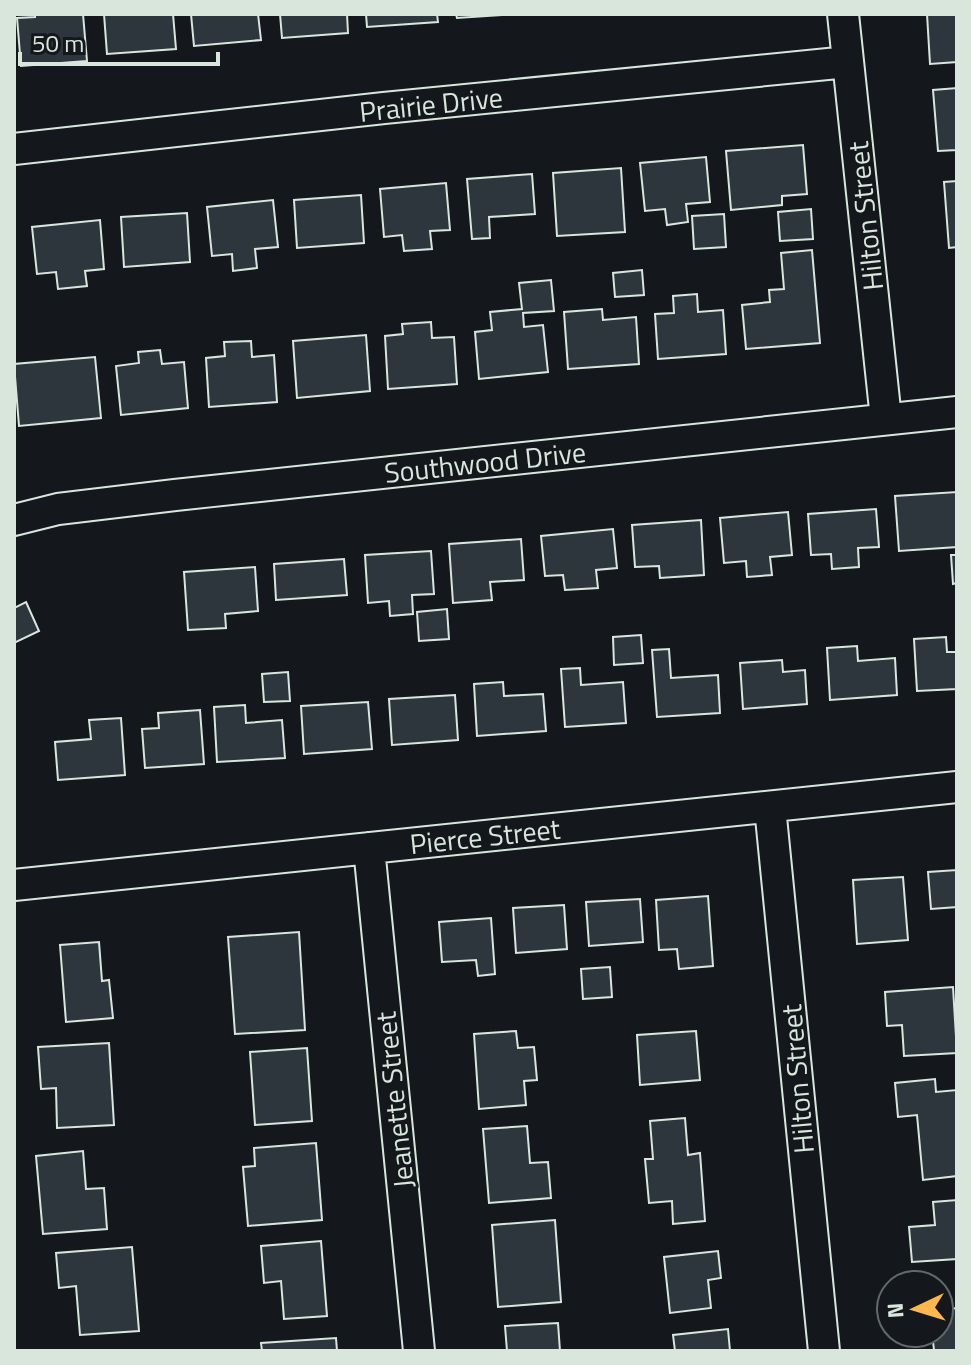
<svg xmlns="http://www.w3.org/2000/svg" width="971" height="1365" viewBox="0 0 971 1365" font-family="'Titillium Web',sans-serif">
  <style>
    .building { fill: #2c363c; stroke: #d8e6dc; stroke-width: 2 }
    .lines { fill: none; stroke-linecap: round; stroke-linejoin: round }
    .minor-casing { stroke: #d8e6dc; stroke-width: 34 }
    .minor { stroke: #14181c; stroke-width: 30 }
    .labels { text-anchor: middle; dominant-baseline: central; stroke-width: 6; stroke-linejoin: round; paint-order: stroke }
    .street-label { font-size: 28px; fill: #d8e6dc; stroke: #14181c }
  </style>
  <rect width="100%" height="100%" fill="#14181c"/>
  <path class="building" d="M35 14H83L87 61 21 66 17 18 35 17Z
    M104 14H173L176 49 107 54Z
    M191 14H258L261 40 194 46Z
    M280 14H347L348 33 282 38Z
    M366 14H437L438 22 367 27Z
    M456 14H516L457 18Z
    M927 14H957V62L930 64Z
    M957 88V150L938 151 933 90Z
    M803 145 807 194 782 196V205L731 210 726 151Z
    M706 157 710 202 686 204 688 222 667 225 665 209 645 211 640 163Z
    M621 168 625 232 557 236 553 173Z
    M532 174 535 214 489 217 490 238 472 239 467 179Z
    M957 181V247L949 248 944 182Z
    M446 183 450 230 430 231 432 249 404 251 402 235 384 237 380 189Z
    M361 195 364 243 297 248 294 200Z
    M273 200 278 247 255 249 257 268 233 271 232 254 212 256 207 207Z
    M811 209 813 239 780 241 778 212Z
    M187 213 190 262 124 267 121 217Z
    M724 214 726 247 694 249 692 216Z
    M100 220 104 269 85 271 87 286 58 289 56 272 37 274 32 227Z
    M812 250 820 343 746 349 742 305 770 302 769 290 784 289 781 253Z
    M642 270 644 295 615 297 613 273Z
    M551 280 554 311 523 313 524 327 543 325 548 372 479 379 475 332 492 330 490 312 522 309 519 283Z
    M697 294 698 312 723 310 726 354 658 359 655 314 674 313 673 296Z
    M602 309 603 320 636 317 639 364 568 369 564 312Z
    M431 322 432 338 454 337 457 384 388 389 385 336 403 334 402 324Z
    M366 335 370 391 297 398 293 341Z
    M251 341 252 357 274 355 277 402 209 407 206 358 225 356 224 342Z
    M160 350 162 364 184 362 188 408 121 415 116 366 139 363 138 352Z
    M95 357 101 418 19 426 14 364Z
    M957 492V547L899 551 895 496Z
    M876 509 879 547 858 548 859 567 832 569 831 554 811 555 808 514Z
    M788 512 792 555 770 557 772 575 747 577 746 561 724 563 720 518Z
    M701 520 704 575 660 578 659 566 635 567 632 525Z
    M613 529 617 568 596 570 598 588 565 590 563 575 545 576 541 536Z
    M521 539 524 580 490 582 492 600 453 603 449 544Z
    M431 551 434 594 412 595 413 614 390 616 389 601 368 603 365 555Z
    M951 555H957V583L953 584Z
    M344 559 347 595 276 600 274 564Z
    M255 567 258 611 225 614 226 628 188 630 184 572Z
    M26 602 39 631 14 643V608Z
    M447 609 449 639 419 641 417 612Z
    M641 635 643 663 614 665 613 637Z
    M946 637 947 652H957V689L917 691 914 639Z
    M857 646 858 661 895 658 897 695 830 700 827 648Z
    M669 649 671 678 718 675 720 713 657 717 652 650Z
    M782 660 783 672 805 670 807 704 743 709 740 663Z
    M580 668 581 685 623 682 626 723 565 727 561 669Z
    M288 672 290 701 264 702 262 674Z
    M503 682 504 696 543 694 546 731 477 736 474 684Z
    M455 695 458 740 392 745 389 699Z
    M368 702 372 749 304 754 301 706Z
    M245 705 246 723 282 720 285 758 217 762 214 707Z
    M200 710 204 764 145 768 142 729 159 728 158 713Z
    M121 718 125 775 58 780 55 742 91 739 89 720Z
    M957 870V907L931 909 928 872Z
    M903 877 908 940 857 944 853 880Z
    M708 896 713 966 679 969 677 949 659 950 656 900Z
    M640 899 643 942 589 946 586 902Z
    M564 905 567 949 516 953 513 908Z
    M491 918 495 974 478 976 476 960 442 962 439 922Z
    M299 932 305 1030 235 1034 228 937Z
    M99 942 102 981 109 980 113 1018 66 1022 60 945Z
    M610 967 612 997 583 999 581 969Z
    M953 987 957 1053 904 1056 902 1025 887 1026 885 992Z
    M516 1031 518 1048 534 1047 537 1080 524 1081 526 1105 479 1109 474 1034Z
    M696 1031 700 1080 640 1085 637 1035Z
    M109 1043 114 1125 57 1128 56 1088 41 1089 38 1047Z
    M307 1048 312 1121 255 1125 250 1052Z
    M935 1079 936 1092 957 1090V1176L923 1180 917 1115 898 1117 895 1083Z
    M685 1118 688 1155 700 1153 705 1221 673 1224 672 1201 649 1203 645 1159H653L650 1121Z
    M527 1126 530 1163 548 1162 551 1198 489 1203 483 1129Z
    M316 1143 322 1220 248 1226 243 1167 255 1166 254 1148Z
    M83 1151 86 1189 104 1188 107 1229 43 1234 36 1156Z
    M957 1200V1259L912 1262 909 1227 935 1225 933 1202Z
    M555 1220 561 1302 498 1307 492 1225Z
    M321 1241 327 1316 284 1319 281 1281 264 1283 261 1246Z
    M132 1247 139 1331 80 1335 76 1286 59 1288 56 1253Z
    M718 1251 721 1278 708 1280 711 1308 670 1313 664 1257Z
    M957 1308V1351H924L934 1350 932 1333H939V1310Z
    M558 1323 560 1351H507L505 1326Z
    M728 1329 730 1351H675L673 1335Z
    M336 1338 337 1351H262L261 1343Z"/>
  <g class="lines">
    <defs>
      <path id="minor" d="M843 14 886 419
        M14 149 384 108 848 62
        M14 520 58 509 175 495 957 412
        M770 807 824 1351
        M369 848 419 1351
        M14 885 957 787"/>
    </defs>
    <use href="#minor" class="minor-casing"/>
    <use href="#minor" class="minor"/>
  </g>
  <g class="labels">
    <g class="street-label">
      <text transform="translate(431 104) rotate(-6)">Prairie Drive</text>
      <text transform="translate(865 216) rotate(-96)">Hilton Street</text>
      <text transform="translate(485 462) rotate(-6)">Southwood Drive</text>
      <text transform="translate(485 836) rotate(-6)">Pierce Street</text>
      <text transform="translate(797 1079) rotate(-95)">Hilton Street</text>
      <text transform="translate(394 1100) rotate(-96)">Jeanette Street</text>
    </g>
  </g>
  <rect width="971" height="1365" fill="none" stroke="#d8e6dc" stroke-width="32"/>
  <g transform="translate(915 1309) rotate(266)"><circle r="38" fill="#14181c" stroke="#626a69" stroke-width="2"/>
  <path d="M0-6L14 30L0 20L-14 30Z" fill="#ffb74d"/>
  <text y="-12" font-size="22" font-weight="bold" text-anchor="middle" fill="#d8e6dc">N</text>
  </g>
  <path d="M20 52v12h198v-12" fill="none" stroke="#d8e6dc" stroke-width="4"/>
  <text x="32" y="52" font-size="24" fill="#d8e6dc" stroke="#14181c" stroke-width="6" paint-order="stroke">50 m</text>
</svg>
